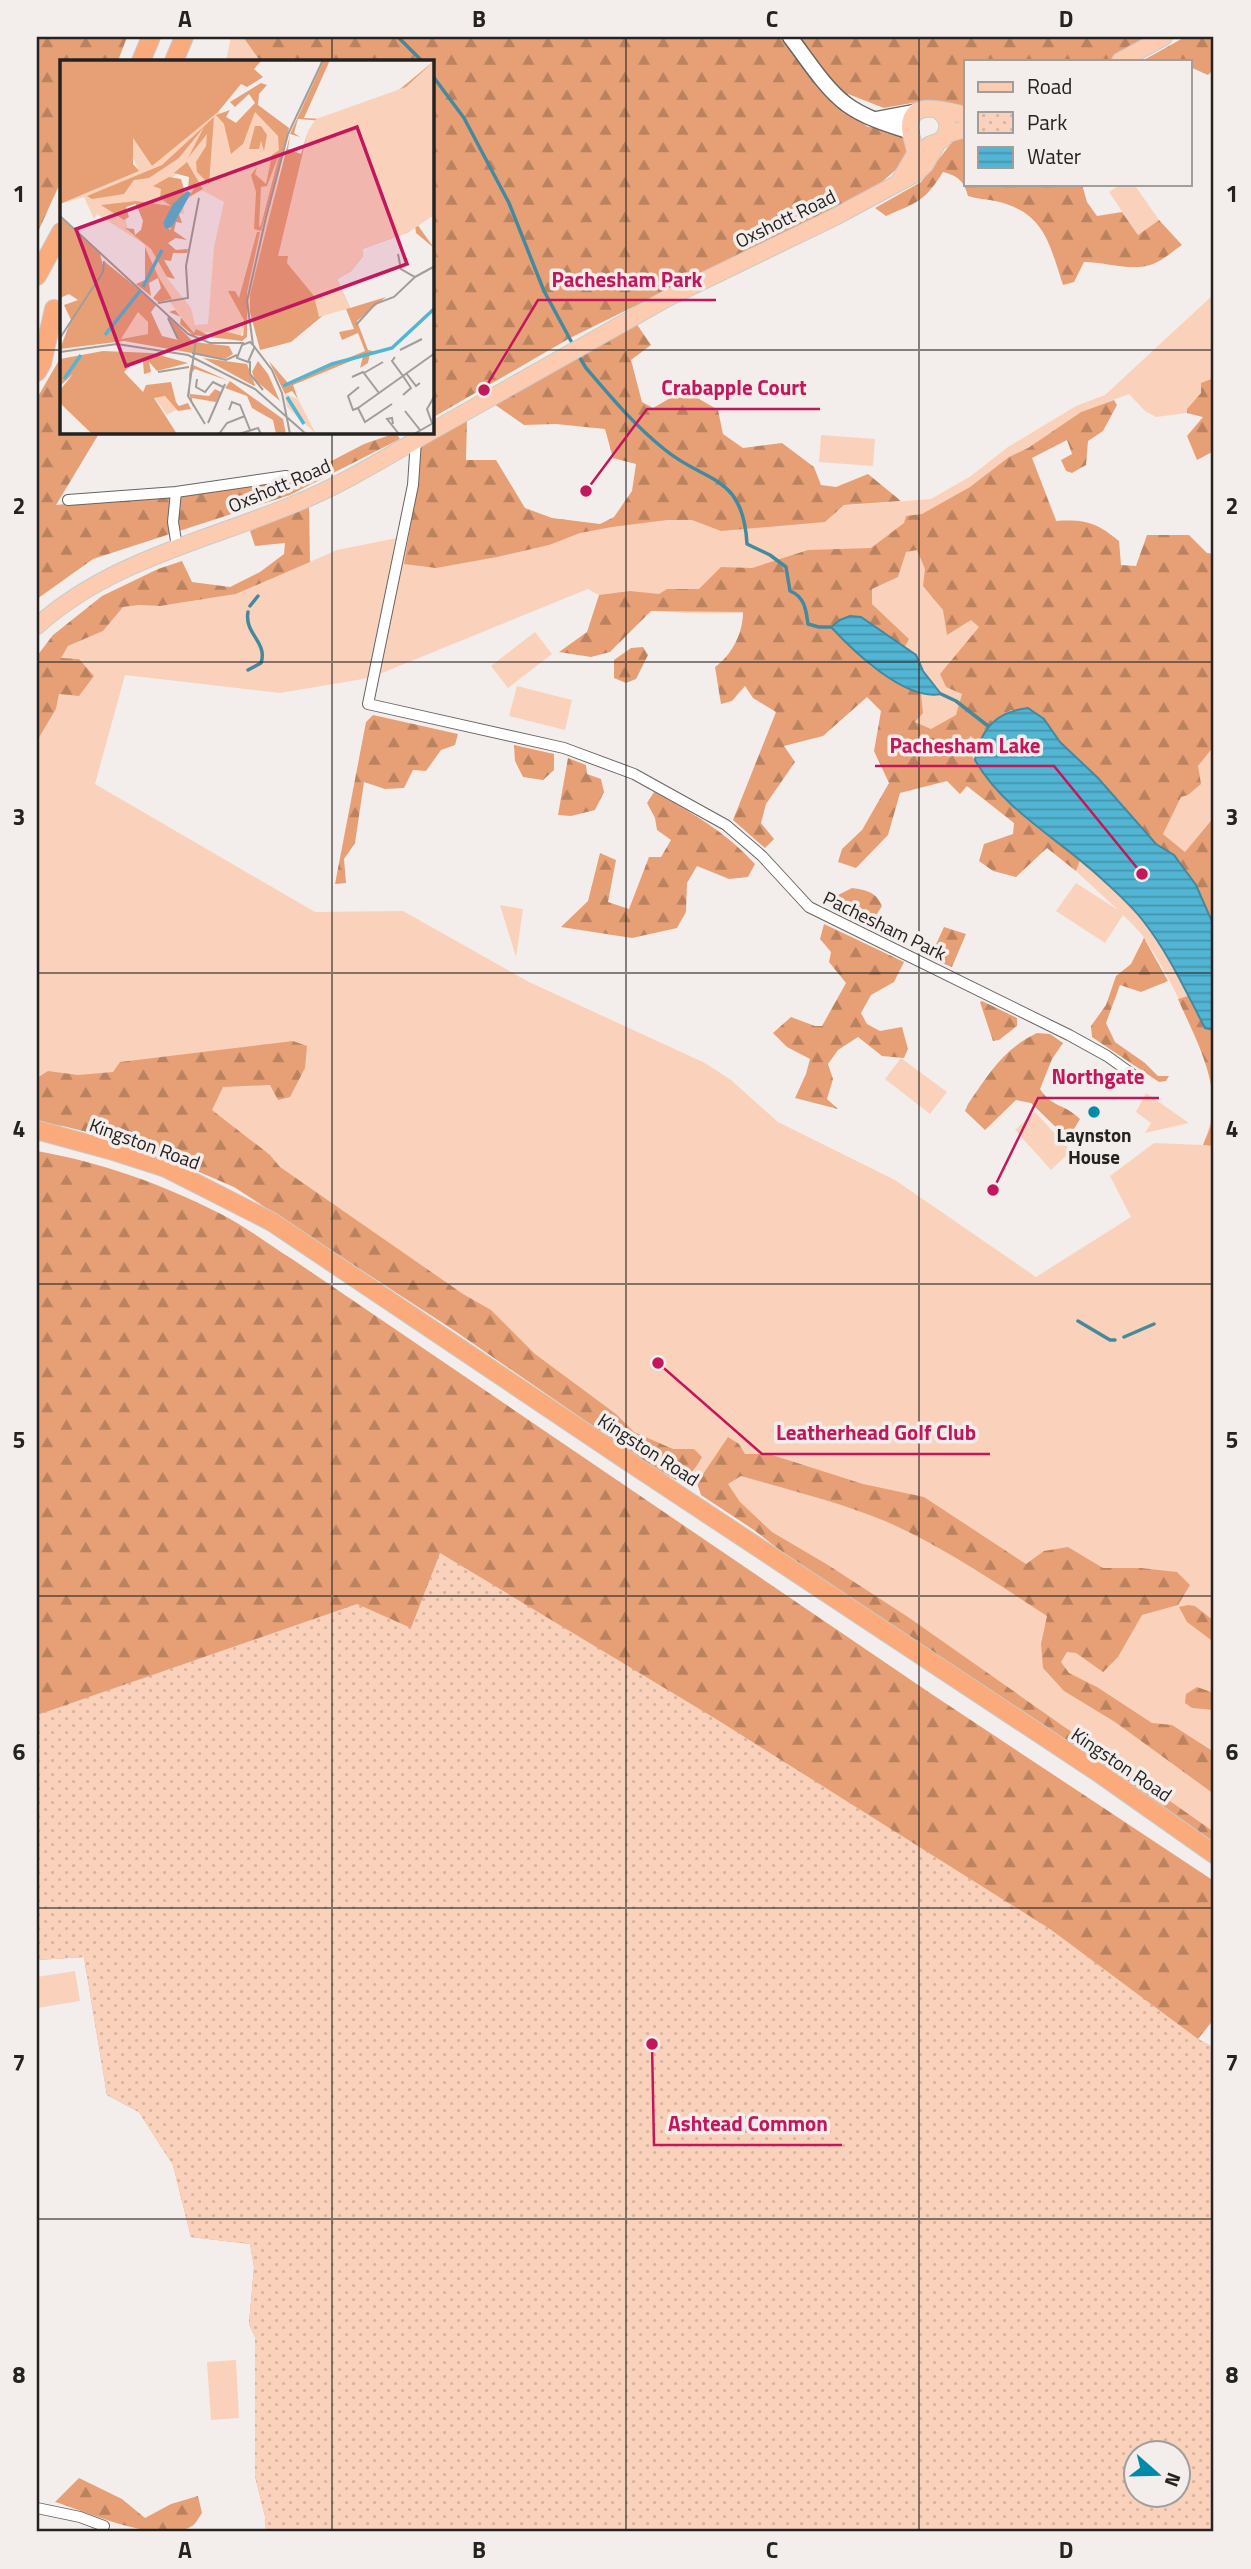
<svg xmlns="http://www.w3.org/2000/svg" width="1251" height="2569" viewBox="0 0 1251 2569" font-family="'Titillium Web',sans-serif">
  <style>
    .grass { fill: #fad2bb; fill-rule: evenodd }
    .forest { fill: url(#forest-firs); fill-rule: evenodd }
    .park { fill: url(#park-dots); fill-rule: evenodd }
    .water { fill: url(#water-rules); stroke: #44899e; stroke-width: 2 }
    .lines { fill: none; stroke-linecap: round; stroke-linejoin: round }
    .stream { stroke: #44899e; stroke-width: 3.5 }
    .street-casing { stroke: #686461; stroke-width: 12 }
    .secondary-casing { stroke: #686461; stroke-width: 17 }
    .primary-casing { stroke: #cacaca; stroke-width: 18 }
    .highway-casing { stroke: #cacaca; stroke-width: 20 }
    .street { stroke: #fff; stroke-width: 10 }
    .secondary { stroke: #fff; stroke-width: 14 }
    .primary { stroke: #fdccb0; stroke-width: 16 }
    .highway { stroke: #fbaa7b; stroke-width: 18 }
    .grid { fill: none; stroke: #242322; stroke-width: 2; stroke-opacity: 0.55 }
    .poi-dot { fill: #008aaa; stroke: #f3eeeb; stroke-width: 2.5 }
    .labels { text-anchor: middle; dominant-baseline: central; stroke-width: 7; stroke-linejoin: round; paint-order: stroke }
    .street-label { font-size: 19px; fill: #242322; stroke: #f3eeeb }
    .poi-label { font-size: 19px; font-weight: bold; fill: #242322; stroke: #f3eeeb }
    .inset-river { fill: none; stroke: #52b5d3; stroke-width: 3.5 }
    .inset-road { fill: none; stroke: #a09d9b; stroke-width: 2 }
    .view { fill: #c2185b; fill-opacity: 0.15; stroke: #c2185b; stroke-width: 3.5 }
    .inset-edge { fill: none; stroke: #242322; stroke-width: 3.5 }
    .leader { fill: none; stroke: #c2185b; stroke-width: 2.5 }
    .callout-dot { fill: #c2185b; stroke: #f3eeeb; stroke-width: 2.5 }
    .callout-label { font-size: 21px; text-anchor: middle; font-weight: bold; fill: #c2185b; stroke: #f3eeeb; stroke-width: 7; stroke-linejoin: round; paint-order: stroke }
    .neatline { fill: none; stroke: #242322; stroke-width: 2.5 }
    .grid-label { font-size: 23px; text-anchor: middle; font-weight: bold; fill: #242322 }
  </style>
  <defs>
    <pattern id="forest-firs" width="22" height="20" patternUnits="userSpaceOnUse" patternTransform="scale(1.75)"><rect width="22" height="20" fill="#e7a076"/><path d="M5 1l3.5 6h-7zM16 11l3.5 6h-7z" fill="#bb8260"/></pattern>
    <pattern id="park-dots" width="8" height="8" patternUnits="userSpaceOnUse" patternTransform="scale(1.75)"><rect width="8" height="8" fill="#fad2bb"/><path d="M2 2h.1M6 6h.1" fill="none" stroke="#d6b4a0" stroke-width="1.8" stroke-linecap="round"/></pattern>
    <pattern id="water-rules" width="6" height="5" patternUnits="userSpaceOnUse" patternTransform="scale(1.75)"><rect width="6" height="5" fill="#52b5d3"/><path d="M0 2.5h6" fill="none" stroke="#4493ab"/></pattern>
  </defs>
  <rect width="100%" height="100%" fill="#f3eeeb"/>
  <path class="grass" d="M231 37H243L260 61H226Z
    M1121 184H1134L1159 220 1138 235 1109 192Z
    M1214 294V408L1203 417 1187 413 1156 417 1145 411 1129 394 1081 412 1028 448 1064 539 984 734 1214 926V1845L999 1696 782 1552 754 1530 701 1495 697 1483 701 1477 694 1471 676 1480 648 1464 455 1331 234 1187 132 1143 63 1126 37 1123V741L56 709 59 694 79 659 60 658 68 646 103 631 122 607 139 605 160 606 236 594 337 550 397 538 408 541 601 524 640 505 732 514 931 499 971 476 1008 447 1076 406 1105 395ZM588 589C642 622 725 612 787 612L960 794 967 786 1076 871 1118 910 1076 883 1056 911 1105 943 1123 915C1132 924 1142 933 1148 944 1170 977 1205 1048 1212 1087 1216 1107 1210 1126 1203 1145L1154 1143 1110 1176 1131 1217 1036 1277 895 1180 778 1122 731 1080 705 1063 529 982 403 911 315 912 95 784 125 675 280 693 363 679 382 673Z
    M821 435 875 439 873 466 819 462Z
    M535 632 552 654 508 688 491 666Z
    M517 686 572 700 565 730 509 716Z
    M1214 704V817L1185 852 1157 829Z
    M500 905 523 909 516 957Z
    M901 1058 947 1092 930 1114 885 1079Z
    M1146 1093 1189 1123 1145 1133 1151 1123 1136 1112Z
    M1035 1112 1071 1151 1051 1170 1015 1130Z
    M75 1971 80 2001 37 2008V1977Z
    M236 2360 239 2418 211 2420 207 2362Z"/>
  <path class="forest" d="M37 37H127L118 61H61V181L37 234Z
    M243 37H1155L1111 61H966V110L923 101 884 108 848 94 840 106 868 127 886 128 904 139 908 150 899 167 875 188 570 338 432 418V61H260Z
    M1185 37H1214V69L1208 75 1190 67V61H1142Z
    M966 136V184H1082L1087 202 1097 216 1122 212 1138 235 1159 220 1182 245C1173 251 1163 260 1153 264 1131 272 1106 262 1084 262L1074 282 1063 285C1049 243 1045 212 995 201 986 199 977 199 968 196 964 181 958 176 943 172 924 202 918 202 886 216L875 208 921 182 952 142Z
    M636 323 651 345 631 360 642 402 653 408 684 390 718 410 723 434 743 448 782 443 814 467 821 485 836 487 868 474 901 501 844 505 825 522 721 531 692 520H667L612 527 580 533 549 545 497 557 436 568 404 564 419 475 421 446 467 420 466 460H496L525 508 552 518 600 524 614 517 632 491 636 464 613 458 605 429 556 424 524 425 494 404Z
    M61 357V432H100L56 505 306 478 316 479 318 468 364 444 396 433 400 439 290 495 93 559 37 599V398Z
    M1214 378V451L1197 460 1187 436 1203 417 1187 413V409L1201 393V383Z
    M1114 400 1117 405 1103 431 1088 441 1086 465 1072 473 1066 471 1061 460 1072 454 1067 440 1032 458 1056 521C1086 519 1097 523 1119 541L1121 565 1136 566 1147 535H1189L1207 553 1214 554V746L1198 766 1201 784 1188 795 1181 797 1163 834 1185 852 1214 817V926L1196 885 1174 855 1156 844 1121 803 1060 742 1044 719 1011 710 988 726 980 742 970 736 966 749 1010 803 1080 860 1076 871 1047 848 1016 877 993 871 979 861 984 844 1013 834 1014 823 967 786 960 794 947 781 900 793 888 835 856 868 838 862 842 849 862 830 889 783 874 751 881 711 867 697 823 736 784 746 795 762 766 804 761 823 774 839 765 848 733 820 776 712 753 698 745 686 732 701 721 704 715 667C732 655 743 633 743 612L651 611 610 652 591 657 559 652 587 632 599 595 630 591 659 594 667 589H699L721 567 752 568 808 550 871 548 904 523 906 516 922 514 970 487 1009 457 1028 448 1081 412ZM917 550 925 569 923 586 943 610 947 635 971 620 979 627 940 674 946 687 962 694 956 715 931 729 915 722 923 713 921 694 870 666 832 627 872 624 904 648 909 639 872 604V589L898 577 906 552Z
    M309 505 310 562 236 594 160 606 139 605 123 607 103 631 68 646 61 658 79 659 94 676 79 696 59 694 56 709 37 741V656L53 635 102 596 158 569 182 561 192 582 230 587 260 572 284 554 285 543 255 546 250 531Z
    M643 647 648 655 636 679 626 683 614 678V660L631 648Z
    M373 715 458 734 455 745 441 750 426 771 413 770 404 788 385 789 364 782 355 843 344 859 346 883 335 884 366 722Z
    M514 745 554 754V770L543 780 523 777 515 761Z
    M568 758 586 765 587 774 601 779 604 792 595 810 571 816 558 815Z
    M654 792C691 812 726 832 755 864L748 877 729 879 697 866 687 883 686 912 677 928 632 938 561 927 588 901 600 853 616 860 608 902 629 909 649 857H661L671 840 657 830 655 818 647 803Z
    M852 888C867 890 876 892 882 906L870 925 830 905 834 897Z
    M824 924 904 962 894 982 871 995 861 1013 867 1024 880 1031 902 1027 908 1049 904 1058 882 1056 858 1037 838 1050 828 1064 833 1079 827 1099 838 1109 795 1098 806 1074 810 1059 787 1047 773 1033 791 1017 815 1026H822L846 983 829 962 831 952 820 939Z
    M944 927 966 934 952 967 934 960 932 953Z
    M1144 938 1168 981 1141 992 1120 985 1106 1023 1115 1042 1145 1063 1158 1076H1169L1166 1081 1159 1082 1092 1037 1091 1026 1106 1005 1116 976 1131 964Z
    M1188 996 1205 1028 1214 1030V1146L1203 1145C1206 1137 1211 1128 1212 1119 1218 1077 1194 1036 1178 999Z
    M982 1001 1017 1018V1026L999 1040 993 1041 980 1002Z
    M1037 1033 1050 1034 1063 1043 1052 1059 1040 1089C1052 1108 1064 1103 1080 1119L1068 1139 1031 1103 1016 1100 985 1130 965 1111 968 1104C989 1074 1003 1049 1037 1033Z
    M293 1041 307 1046 305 1068 290 1097 278 1100 270 1085 223 1087 212 1110 270 1155 280 1167 463 1294 491 1310 535 1354 616 1414 634 1432 673 1449H694L702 1457C695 1470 690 1476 676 1480L648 1464 455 1331 234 1187 132 1143 63 1126 37 1123V1078L48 1071 78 1075 113 1072 120 1062Z
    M37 1151C100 1162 162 1184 219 1213 245 1226 268 1244 292 1259L933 1695 1214 1881V2019L1198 2039 1214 2048V2532H266L265 2516 255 2476V2337L249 2324 254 2267 250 2244 191 2237 173 2165 139 2112 107 2095 84 1957 37 1960ZM1136 2454H1178V2496H1136Z
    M728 1437 739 1444 745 1454H769L863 1484 924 1497 1026 1564 1044 1551 1068 1547 1103 1568H1141L1177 1572 1190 1585 1178 1605 1142 1615 1118 1657 1103 1672 1076 1653 1067 1652 1061 1662 1069 1673 1097 1687 1152 1723 1172 1725 1214 1752V1794L1115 1722 1064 1691 1043 1668 1041 1644 1047 1616C995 1582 942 1546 885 1521 839 1502 789 1490 741 1476L728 1484 740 1502 772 1532 828 1565 908 1617 1214 1832V1845L999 1696 782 1552 754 1530 701 1495 697 1483Z
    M1188 1605 1195 1606 1214 1621V1639L1211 1640 1187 1622 1179 1607Z
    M1197 1687 1214 1693V1710L1192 1708 1185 1703 1186 1694Z
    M79 2478 122 2499 145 2518 171 2504 198 2496 202 2513C199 2517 196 2524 192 2526 161 2546 88 2512 55 2502Z"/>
  <path class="park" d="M440 1553 716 1719 1050 1929 1198 2039 1214 2048V2532H266L265 2516 255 2476V2337L249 2324 254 2267 250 2244 191 2237 173 2165 139 2112 107 2095 84 1957 37 1960V1715L357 1604 411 1628ZM1136 2454H1178V2496H1136Z"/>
  <path class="water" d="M850 616 861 617 916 655 923 671 941 694C905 701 854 652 831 627L840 620Z
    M1028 708 1044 719 1060 742 1098 778 1156 844 1174 855 1196 885 1214 926V1030L1205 1028C1186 992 1169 954 1144 922 1132 906 1117 893 1103 880 1061 840 1004 811 975 760 981 728 996 712 1028 708Z"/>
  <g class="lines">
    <path class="stream" d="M398 37 422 61
      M432 75 464 118 509 203 544 291 571 341
      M580 358 586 368C610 396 634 425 664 449 706 484 743 473 747 544L770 555 786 567 790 591C805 597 806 610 808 624L819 627H831
      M250 606 258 596
      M248 612C244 634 268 642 261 663L248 670
      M941 694 956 701 988 726
      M1078 1321 1110 1340H1115
      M1124 1337 1154 1324"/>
    <defs>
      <path id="street" d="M416 440 413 485 368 704 564 748 634 774 726 825 762 856 809 907 1069 1035 1107 1056 1139 1079
        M176 492 173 522 177 547
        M68 500 176 492 286 476
        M37 2508 80 2517 104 2526"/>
      <path id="secondary" d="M790 37C807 59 824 87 846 104 865 118 889 125 911 132
        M877 119 919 111"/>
      <path id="primary" d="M1120 61 1164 37
        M946 134 966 129
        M929 145 942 140C950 129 949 117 937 110
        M900 180 915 154C915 144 910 136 910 127 910 97 949 112 966 115
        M432 431 666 299 835 217 915 174 925 165 937 144
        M37 626C109 561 205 541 292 505 340 486 385 458 430 432"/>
      <path id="highway" d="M141 61 151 37
        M174 61 184 37
        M37 276 61 232
        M37 372 42 363 54 309
        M37 1130 110 1150 166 1168 272 1222 623 1458 1099 1773 1214 1854"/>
    </defs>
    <use href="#street" class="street-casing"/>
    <use href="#secondary" class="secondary-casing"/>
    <use href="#primary" class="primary-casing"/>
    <use href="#highway" class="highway-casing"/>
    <use href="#street" class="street"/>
    <use href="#secondary" class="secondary"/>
    <use href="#primary" class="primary"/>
    <use href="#highway" class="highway"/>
  </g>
  <path class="grid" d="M332 37V61M626 37V2532M919 37V2532M37 350H61M432 350H1214M332 432V2532M37 662H1214M37 973H1214M37 1284H1214M37 1596H1214M37 1908H1214M37 2219H1214"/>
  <circle class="poi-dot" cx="1094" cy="1112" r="7"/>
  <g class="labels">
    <g class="street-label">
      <text transform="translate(785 218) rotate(-26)">Oxshott Road</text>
      <text transform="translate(279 485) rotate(-23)">Oxshott Road</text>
      <text transform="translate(885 925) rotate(26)">Pachesham Park</text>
      <text transform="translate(145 1143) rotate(20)">Kingston Road</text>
      <text transform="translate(649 1449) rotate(33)">Kingston Road</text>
      <text transform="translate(1122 1764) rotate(34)">Kingston Road</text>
    </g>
    <g class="poi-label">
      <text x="1094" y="1134">Laynston<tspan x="1094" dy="22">House</tspan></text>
    </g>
  </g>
  <g transform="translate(60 60)">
    <rect width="374" height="374" fill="#f3eeeb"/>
    <path d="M195 43 229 68 186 268 179 277 166 271 134 273 109 241 84 184 37 154 34 159 24 137 0 144 78 111 71 91 73 78 92 106 157 51 176 63ZM124 108 137 121 122 134 107 169 83 168 74 176 68 171 62 143 111 146V119ZM140 129 164 142 154 187 148 264 135 265 131 248 107 218 102 195 119 153 124 154 123 143ZM78 251 88 262V274L60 279ZM225 334 238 339 256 374 227 347ZM105 336 118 349 107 355 94 337Z" fill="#fad2bb" fill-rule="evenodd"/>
    <path d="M0 0H202L194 9 203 17 187 27 181 24 158 52 92 106 73 78V104L79 111 0 144ZM264 0H270L244 58 264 59 334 34 374 1V155L357 164 374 188 356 173 355 165 349 172 302 189 303 196 291 211 277 219 290 248 326 237 297 261 308 290 318 292 310 293 308 303 300 308 303 296 233 325 238 339 232 331 225 334 209 301 228 323 305 291 298 273 282 280 279 272 294 269 286 249 266 253 231 282 200 290 190 252V234L230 75 228 89 241 94 247 75 263 61 238 59 234 73 240 77 230 74ZM201 23 207 25 199 34 198 45 229 68 201 171 194 169 196 132 191 115 197 107 195 114 206 124 212 95 219 90 218 76 195 52 183 84 171 94 164 64 156 55 170 50 166 57 176 63 195 43 189 34 175 47 170 42ZM220 92 201 165 199 167 201 127 207 126ZM154 57 149 124 137 112 136 102 146 86 147 74 128 98 144 67 119 98 89 118 74 120 64 134 32 139 27 136 102 105ZM195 66H201L207 75 204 91 201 81 199 89H189ZM127 102 143 129 129 137 138 122 128 130 129 117 114 113ZM109 117 121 119 125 132 103 163 110 170 119 154 122 163 116 162 114 171 127 180 116 178 108 183 116 190 128 189 127 193H113L111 201 104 200 115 219 107 217 91 189 65 168 74 169 75 175 81 170 83 161 76 144 66 147 69 157 64 160 41 145 76 141 111 146 100 138 101 129 93 126ZM0 157 40 194 43 205 45 202 97 244 91 252 102 276 118 280 106 253 133 282 169 286 173 294 165 299 64 281 0 289 11 260 4 245 18 240 9 234 0 238ZM78 252 88 262V274L61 279ZM197 172H200L187 233V277L182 281 133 275 120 264 121 257 109 252 115 250 134 273 136 269 148 275 164 271 183 276 185 262 168 231H175L179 238ZM85 187 99 218 112 239 98 242 93 238 101 228 98 218 89 223 91 236 76 224 85 220ZM43 291 92 293 128 303 97 311 89 302 91 312 84 314 83 302 75 301 64 312 83 332 86 325 111 322 116 342 119 346 128 343 131 349 118 351 105 336 94 338 117 374H32L0 343V330L13 314 0 326V299ZM143 298 187 304 195 325 194 326ZM198 301 208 314 220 341 195 320 192 312ZM131 304 169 321 135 309 130 314V334L149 336 155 329 161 332 156 342 132 338 133 348 129 333V314ZM170 321 223 359 226 374H216L213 360 192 348 187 336 165 328Z" fill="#e7a076" fill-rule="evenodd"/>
    <path d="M374 1V155L349 172 302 189 303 196 291 211 277 219 290 248 259 257 254 236 227 203 228 196H218L248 71 256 59 346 27Z" fill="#fad2bb"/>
    <path d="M127 131 131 133 112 167 106 169 103 163 113 144Z" fill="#52b5d3"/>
    <path class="inset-river" d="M83 227 102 190M45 275 80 231M4 319 21 295M223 326 272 304 332 288 375 248M227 337 244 364"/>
    <path class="inset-road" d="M0 156 128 274 150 283H184M338 194 341 209 355 217 375 206M98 243 128 238 126 206 139 138M108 258 118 279M296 265 315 244 334 237 355 217M0 278 43 212 44 201M136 279 128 336 145 364M193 285 187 241 206 157 228 74 263 0M195 286 188 302 177 298 182 285 190 282 193 285 212 310 222 333 230 374M340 290 362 279M0 292 57 284 128 295 195 329 246 374M132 293 166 300 177 295M335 297 332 301 343 316M190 301V314L203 330M98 312 129 307M304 313 323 302M346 313 356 326 360 323M292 317 303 312 319 333M137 319 136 327 145 332 153 322 163 327M343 335 351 328 343 316M298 348 375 293M298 348 305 362 332 344M298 348 293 350 288 336 299 327M169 350 172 342 180 345 190 370M345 351 360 370M148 363 165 324M372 363 367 349 375 335M333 364 332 358 327 359 339 374M159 374 167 363 185 356M179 374 198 368 201 374M354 374 375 362"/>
    <path class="view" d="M297 67 347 204 66 306 16 169Z"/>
    <rect width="374" height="374" class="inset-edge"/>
  </g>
  <path class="leader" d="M484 390L538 300H716M586 491L647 409H820M1142 874L1054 766H875M993 1190L1038 1098H1159M658 1363L762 1454H990M652 2044L654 2145H842"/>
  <g class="callout-dot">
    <circle cx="484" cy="390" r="7"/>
    <circle cx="586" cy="491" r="7"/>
    <circle cx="1142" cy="874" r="7"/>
    <circle cx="993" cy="1190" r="7"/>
    <circle cx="658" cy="1363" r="7"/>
    <circle cx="652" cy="2044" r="7"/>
  </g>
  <g class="callout-label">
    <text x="627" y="287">Pachesham Park</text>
    <text x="734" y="395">Crabapple Court</text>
    <text x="965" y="753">Pachesham Lake</text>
    <text x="1098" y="1084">Northgate</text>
    <text x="876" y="1440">Leatherhead Golf Club</text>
    <text x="748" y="2131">Ashtead Common</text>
  </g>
  <rect width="1251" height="2569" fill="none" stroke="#f3eeeb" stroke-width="77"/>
  <rect x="964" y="60" width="228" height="126" fill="#f3eeeb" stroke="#a09d9b" stroke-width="2"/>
  <rect x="978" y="82" width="35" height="10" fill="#fdccb0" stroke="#a09d9b" stroke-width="2"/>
  <text x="1027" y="94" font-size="21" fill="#242322">Road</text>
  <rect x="978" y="112" width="35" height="21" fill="url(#park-dots)" stroke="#a09d9b" stroke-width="2"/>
  <text x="1027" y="130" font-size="21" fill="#242322">Park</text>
  <rect x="978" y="147" width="35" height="21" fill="url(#water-rules)" stroke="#a09d9b" stroke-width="2"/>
  <text x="1027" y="164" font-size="21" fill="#242322">Water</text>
  <g transform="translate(1157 2474) rotate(110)"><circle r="33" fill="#f3eeeb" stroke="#a09d9b" stroke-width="2"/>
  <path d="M0-5L12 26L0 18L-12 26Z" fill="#008aaa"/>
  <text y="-10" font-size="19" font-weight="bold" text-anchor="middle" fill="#242322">N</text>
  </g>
  <rect x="38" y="38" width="1174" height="2492" class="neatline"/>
  <g class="grid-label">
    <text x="185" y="27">A</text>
    <text x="479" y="27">B</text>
    <text x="772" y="27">C</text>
    <text x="1066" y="27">D</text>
    <text x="19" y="202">1</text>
    <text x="1232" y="202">1</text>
    <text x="19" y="514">2</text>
    <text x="1232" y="514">2</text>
    <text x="19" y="825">3</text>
    <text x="1232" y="825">3</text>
    <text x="19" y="1137">4</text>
    <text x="1232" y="1137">4</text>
    <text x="19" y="1448">5</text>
    <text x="1232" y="1448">5</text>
    <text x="19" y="1760">6</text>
    <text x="1232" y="1760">6</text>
    <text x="19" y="2071">7</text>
    <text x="1232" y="2071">7</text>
    <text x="19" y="2383">8</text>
    <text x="1232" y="2383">8</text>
    <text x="185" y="2558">A</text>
    <text x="479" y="2558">B</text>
    <text x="772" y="2558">C</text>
    <text x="1066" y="2558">D</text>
  </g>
</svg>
